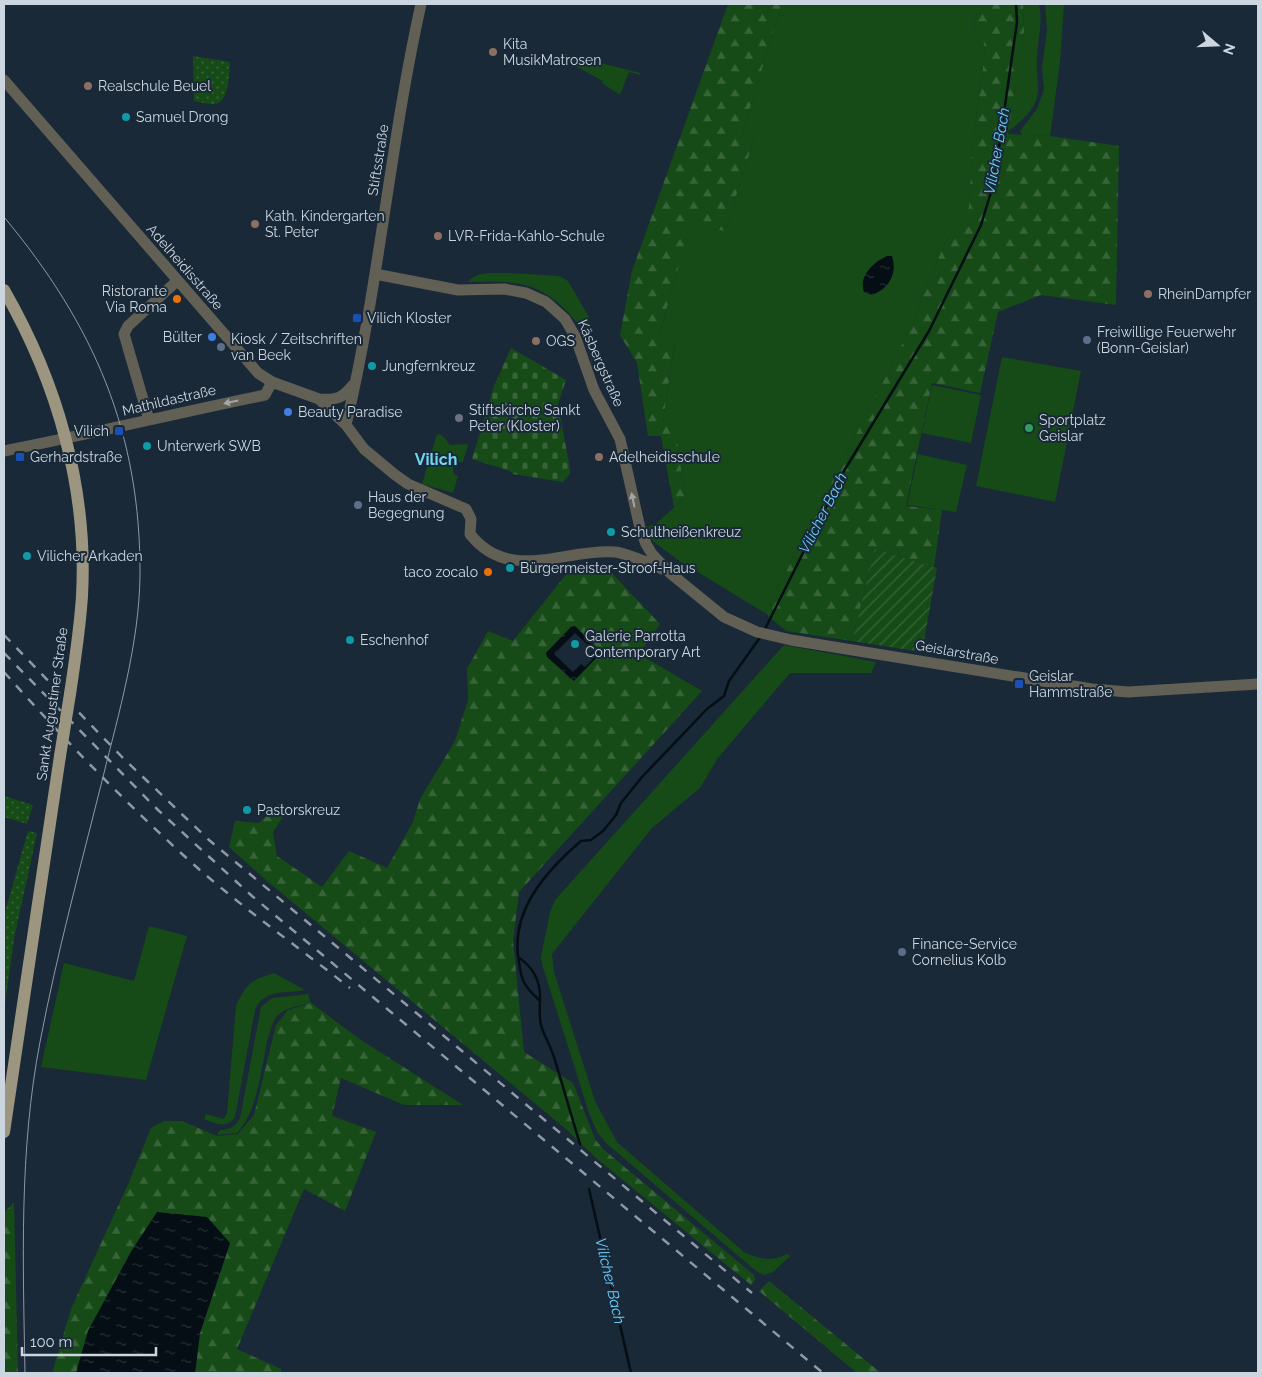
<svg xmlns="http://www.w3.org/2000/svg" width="1262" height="1377" viewBox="0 0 1262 1377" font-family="Raleway,sans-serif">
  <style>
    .grass { fill: #164b17 }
    .forest { fill: url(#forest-firs); fill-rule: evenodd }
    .cemetery { fill: url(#cemetery-stones) }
    .park { fill: url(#park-dots) }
    .garden { fill: url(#garden-furrows) }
    .water { fill: url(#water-ripples); fill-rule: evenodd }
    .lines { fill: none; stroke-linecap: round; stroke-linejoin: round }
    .stream { stroke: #040e14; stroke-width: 2.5 }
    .minor { stroke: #625f55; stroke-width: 11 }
    .major { stroke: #9c9681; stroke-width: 12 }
    .tram { stroke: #8d99a5; stroke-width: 1 }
    .rail { stroke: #8d99a5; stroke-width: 2.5; stroke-dasharray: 9 9; stroke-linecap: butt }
    .major-bridge { stroke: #9c9681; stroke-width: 12 }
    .oneway { fill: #a2a6a8 }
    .education-dot { fill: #8d6e63; stroke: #192938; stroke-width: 2 }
    .culture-dot { fill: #0f9aa8; stroke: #192938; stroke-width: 2 }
    .food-dot { fill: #e8710a; stroke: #192938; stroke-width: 2 }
    .transit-dot { fill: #1a4fb4; stroke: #192938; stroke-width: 2 }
    .shop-dot { fill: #3f7fe0; stroke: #192938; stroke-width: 2 }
    .service-dot { fill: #5c6f8a; stroke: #192938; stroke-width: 2 }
    .worship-dot { fill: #6b7280; stroke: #192938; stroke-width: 2 }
    .leisure-dot { fill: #2e9e5b; stroke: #192938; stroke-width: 2 }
    .labels { text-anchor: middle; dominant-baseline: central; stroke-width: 4; stroke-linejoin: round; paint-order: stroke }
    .poi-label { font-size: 14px; fill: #ccd6e0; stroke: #192938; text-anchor: start }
    .street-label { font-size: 14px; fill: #ccd6e0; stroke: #192938 }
    .water-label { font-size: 15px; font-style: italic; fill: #6ccdfb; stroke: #192938 }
    .quarter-label { font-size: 16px; font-weight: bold; fill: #72d4f0; stroke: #192938 }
  </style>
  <defs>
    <pattern id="forest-firs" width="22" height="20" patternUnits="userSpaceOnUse" patternTransform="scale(1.25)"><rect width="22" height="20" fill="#164b17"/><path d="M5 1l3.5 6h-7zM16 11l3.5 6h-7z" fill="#376438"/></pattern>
    <pattern id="cemetery-stones" width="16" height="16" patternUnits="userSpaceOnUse" patternTransform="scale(1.25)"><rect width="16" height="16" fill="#164b17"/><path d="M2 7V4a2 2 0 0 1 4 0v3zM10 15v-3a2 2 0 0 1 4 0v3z" fill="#376438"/></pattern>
    <pattern id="park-dots" width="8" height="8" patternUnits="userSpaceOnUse" patternTransform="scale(1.25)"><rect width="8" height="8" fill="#164b17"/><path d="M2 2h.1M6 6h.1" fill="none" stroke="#376438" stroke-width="1.8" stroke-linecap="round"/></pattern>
    <pattern id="garden-furrows" width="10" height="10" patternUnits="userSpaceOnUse" patternTransform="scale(1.25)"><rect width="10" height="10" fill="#164b17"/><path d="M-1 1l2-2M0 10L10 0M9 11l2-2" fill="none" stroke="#376438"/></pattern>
    <pattern id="water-ripples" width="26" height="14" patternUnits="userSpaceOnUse" patternTransform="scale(1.25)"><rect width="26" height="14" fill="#040e14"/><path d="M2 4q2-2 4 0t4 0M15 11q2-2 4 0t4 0" fill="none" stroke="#273036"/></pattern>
  </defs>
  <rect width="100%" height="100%" fill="#192938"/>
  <path class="grass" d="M782 4H990L974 17 975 29 983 37 985 53 972 149 969 207 945 243 922 296 917 315 765 613 678 560 649 538 645 527 655 525 685 497 677 440 663 420 675 343 658 341 690 225 725 231 754 139 742 134Z
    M1023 4H1039C1043 23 1038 38 1037 57 1036 68 1038 78 1038 88 1039 106 1022 122 1008 131L1024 31Z
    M1045 4H1064L1060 62 1050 136 1022 135 1020 131 1037 109 1044 90 1042 68 1047 30Z
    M562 53 640 73V75L629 72 620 95 602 83 603 81 561 58Z
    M511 273 559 276 568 281 589 317 593 376C592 366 591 356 589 346 585 332 576 321 567 311 536 279 509 281 468 282 477 270 497 274 511 273Z
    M1002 357 1081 371 1055 502 976 486Z
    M932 385 981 395 971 443 922 433Z
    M437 434 442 435 450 445 468 444 463 462H457L453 467 454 474 458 476 453 493 422 484Z
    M918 454 967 465 956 512 907 505Z
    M784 645 876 662 871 673H790L718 758 700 788 652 828 552 954 554 972 595 1101 617 1142 744 1252C759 1259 772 1262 787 1254L790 1256 773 1272 764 1275 756 1271 606 1143 597 1132 589 1113 542 964 541 957 550 912 555 900Z
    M149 926 187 936 146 1080 41 1067 64 963 134 981Z
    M274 973 305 990C286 994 264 988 255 1010L235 1117C226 1129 216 1124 204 1119L206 1114 224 1119 227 1113 236 1006C246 984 251 980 274 973Z
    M308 994 311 1003C300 1006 284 1007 276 1017 271 1026 268 1037 266 1047 260 1076 257 1111 237 1133L217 1135 220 1130C230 1130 236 1126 240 1118L261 1007 272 998Z"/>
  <path class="forest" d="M728 4H782L742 134 754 139 725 231 690 226 658 340 675 342 663 420 677 440 685 497 674 507 661 436H648L637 363 620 335 632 271Z
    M990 4H1023L1024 31 1008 134 1050 136 1119 146 1116 305 1041 295 998 312 980 393 932 383 906 506 942 510 934 567 875 549 852 641 786 631 765 613 917 315 922 296 945 243 969 207 972 149 985 53 983 37 975 29 974 17Z
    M605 566 660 624 639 654 702 691 519 892 513 941 524 1052 573 1083 595 1139 603 1149 754 1275 755 1280 751 1285 596 1158 567 1130 267 881 229 847 235 821 259 823 279 804 288 809 273 832 277 856 322 887 349 851 387 868 413 822 420 799 455 741 468 700 467 669 488 631 513 641 568 572ZM575 626 600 650V656L570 679 546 653 571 627Z
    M311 1003 361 1040 463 1105H404L341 1078 332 1116 376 1132 345 1211 304 1189 237 1349 281 1369V1373H195L200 1333 230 1243 132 1250 88 1331 76 1373H52L71 1309 129 1182 151 1128 164 1121H182L217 1136 238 1134 254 1115 276 1025 288 1010Z
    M14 1202 18 1373H4V1213Z
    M769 1281 881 1373H857L759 1291Z"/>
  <path class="cemetery" d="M511 348 566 380 558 404 570 469V474L563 482 513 474 510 471 472 459 494 386Z"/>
  <path class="park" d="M193 56 230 62C229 73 229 104 214 104 208 104 200 102 194 101Z
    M4 796 33 805 27 824 4 817Z
    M28 831 37 833 14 939 4 1012V915Z"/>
  <path class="garden" d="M875 549 937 568 922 652 852 641Z"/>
  <path class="water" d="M887 256H892C898 274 888 290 871 295L864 292C858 276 874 262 887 256Z
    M575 626 601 653 574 681 547 657 546 653 571 627ZM575 633 593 650 588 656 592 660 585 667 581 664 573 672 554 654Z
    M157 1212 207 1217 230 1243 200 1333 195 1373H76L88 1331 132 1250Z"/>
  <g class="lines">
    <path class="stream" d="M765 629 844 471 929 331 981 225 994 182 1017 22 1016 4
      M518 957C533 967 541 981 540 1000
      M580 1144C571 1115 563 1086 554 1057 545 1030 538 1033 540 1001 535 996 528 990 525 984 521 978 520 969 519 962 509 912 546 871 581 841L591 840 603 831 616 815 621 803 642 777 707 709 724 696 729 681 761 636
      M589 1189 631 1373"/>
    <path class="minor" d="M4 80 258 373 272 382 319 399 346 425 364 449 394 474 408 484 466 509 471 519 470 534C509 584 565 548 615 552 630 554 648 563 662 569
      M375 274 458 290 504 289 526 293 546 302 565 319 575 336 594 390 620 439 640 528 646 544 652 554 670 573 724 617 757 632 791 640 1092 689 1128 692 1258 684
      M319 399C336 400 342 399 353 385
      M149 420 124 334 128 326 177 281
      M346 425C379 286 390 143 421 4
      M4 451C91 434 177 413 265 395L272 382"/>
    <path class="major" d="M4 290C57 382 88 488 82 596 80 628 75 661 70 694
      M4 1132 60 756"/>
    <path class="tram" d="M4 217C94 325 141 433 140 576 139 644 119 712 103 777 81 865 57 953 40 1042 19 1151 23 1262 25 1373"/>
    <path class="rail" d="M4 635 122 757 209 840 752 1293
      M4 653 158 810 252 896 823 1373
      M4 672C60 735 119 796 181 853 234 902 293 943 350 988"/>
    <path class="major-bridge" d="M60 756 70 694"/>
  </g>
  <defs><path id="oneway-solid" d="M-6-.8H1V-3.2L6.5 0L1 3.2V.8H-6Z" transform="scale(1.25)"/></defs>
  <g class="oneway">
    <use href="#oneway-solid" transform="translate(231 402) rotate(168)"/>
    <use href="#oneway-solid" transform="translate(633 500) rotate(-102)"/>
  </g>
  <g class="education-dot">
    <circle cx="493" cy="52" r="5"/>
    <circle cx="88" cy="86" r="5"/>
    <circle cx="255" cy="224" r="5"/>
    <circle cx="438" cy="236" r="5"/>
    <circle cx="1148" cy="294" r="5"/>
    <circle cx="536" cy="341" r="5"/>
    <circle cx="599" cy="457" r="5"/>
  </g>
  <g class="culture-dot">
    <circle cx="126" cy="117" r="5"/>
    <circle cx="372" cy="366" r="5"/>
    <circle cx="147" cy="446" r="5"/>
    <circle cx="611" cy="532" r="5"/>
    <circle cx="27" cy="556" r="5"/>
    <circle cx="510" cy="568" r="5"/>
    <circle cx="350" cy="640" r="5"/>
    <circle cx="575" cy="644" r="5"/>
    <circle cx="247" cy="810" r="5"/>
  </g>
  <g class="food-dot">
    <circle cx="177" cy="299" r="5"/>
    <circle cx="488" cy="572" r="5"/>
  </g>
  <g class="transit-dot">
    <rect x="352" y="313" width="10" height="10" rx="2.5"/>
    <rect x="114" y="426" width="10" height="10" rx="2.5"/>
    <rect x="15" y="452" width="10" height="10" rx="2.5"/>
    <rect x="1014" y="679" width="10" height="10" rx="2.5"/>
  </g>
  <g class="shop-dot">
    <circle cx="212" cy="337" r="5"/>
    <circle cx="288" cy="412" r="5"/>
  </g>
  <g class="service-dot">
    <circle cx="1087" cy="340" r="5"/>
    <circle cx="221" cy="347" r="5"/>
    <circle cx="358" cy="505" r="5"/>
    <circle cx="902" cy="952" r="5"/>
  </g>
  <circle class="worship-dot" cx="459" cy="418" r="5"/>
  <circle class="leisure-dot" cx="1029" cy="428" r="5"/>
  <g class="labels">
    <g class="poi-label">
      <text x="503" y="44">Kita<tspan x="503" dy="16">MusikMatrosen</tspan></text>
      <text x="98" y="86">Realschule Beuel</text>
      <text x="136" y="117">Samuel Drong</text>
      <text x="265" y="216">Kath. Kindergarten<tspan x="265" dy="16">St. Peter</tspan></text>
      <text x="448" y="236">LVR-Frida-Kahlo-Schule</text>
      <text x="167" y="291" text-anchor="end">Ristorante<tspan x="167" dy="16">Via Roma</tspan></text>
      <text x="1158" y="294">RheinDampfer</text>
      <text x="367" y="318">Vilich Kloster</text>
      <text x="1097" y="332">Freiwillige Feuerwehr<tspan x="1097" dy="16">(Bonn-Geislar)</tspan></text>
      <text x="202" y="337" text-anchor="end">Bülter</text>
      <text x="231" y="339">Kiosk / Zeitschriften<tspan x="231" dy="16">van Beek</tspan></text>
      <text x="546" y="341">OGS</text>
      <text x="382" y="366">Jungfernkreuz</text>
      <text x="469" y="410">Stiftskirche Sankt<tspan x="469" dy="16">Peter (Kloster)</tspan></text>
      <text x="298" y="412">Beauty Paradise</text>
      <text x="1039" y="420">Sportplatz<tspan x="1039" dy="16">Geislar</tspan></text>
      <text x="109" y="431" text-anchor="end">Vilich</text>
      <text x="157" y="446">Unterwerk SWB</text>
      <text x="30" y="457">Gerhardstraße</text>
      <text x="609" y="457">Adelheidisschule</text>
      <text x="368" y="497">Haus der<tspan x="368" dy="16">Begegnung</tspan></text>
      <text x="621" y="532">Schultheißenkreuz</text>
      <text x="37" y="556">Vilicher Arkaden</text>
      <text x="520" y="568">Bürgermeister-Stroof-Haus</text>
      <text x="478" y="572" text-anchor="end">taco zocalo</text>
      <text x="585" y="636">Galerie Parrotta<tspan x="585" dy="16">Contemporary Art</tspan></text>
      <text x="360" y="640">Eschenhof</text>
      <text x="1029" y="676">Geislar<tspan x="1029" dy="16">Hammstraße</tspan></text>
      <text x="257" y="810">Pastorskreuz</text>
      <text x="912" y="944">Finance-Service<tspan x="912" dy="16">Cornelius Kolb</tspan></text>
    </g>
    <g class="street-label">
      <text transform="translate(378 160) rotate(-81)">Stiftsstraße</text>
      <text transform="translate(185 267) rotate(49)">Adelheidisstraße</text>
      <text transform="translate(601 363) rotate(66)">Käsbergstraße</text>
      <text transform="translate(169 400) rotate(-13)">Mathildastraße</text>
      <text transform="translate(957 652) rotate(10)">Geislarstraße</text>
      <text transform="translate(52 704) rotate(-82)">Sankt Augustiner Straße</text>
    </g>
    <g class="water-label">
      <text transform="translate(997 151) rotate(-80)">Vilicher Bach</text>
      <text transform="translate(823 513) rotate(-63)">Vilicher Bach</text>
      <text transform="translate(610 1281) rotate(77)">Vilicher Bach</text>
    </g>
    <g class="quarter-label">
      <text x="436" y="459">Vilich</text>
    </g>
  </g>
  <rect width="1262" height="1377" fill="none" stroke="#ccd6e0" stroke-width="10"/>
  <g transform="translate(1217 45) rotate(109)" stroke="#192938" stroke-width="4" paint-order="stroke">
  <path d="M0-4L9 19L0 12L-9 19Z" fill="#ccd6e0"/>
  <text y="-8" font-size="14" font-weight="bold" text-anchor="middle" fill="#ccd6e0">N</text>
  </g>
  <path d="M22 1347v8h134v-8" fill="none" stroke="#ccd6e0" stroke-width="2.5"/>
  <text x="30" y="1347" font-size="15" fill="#ccd6e0" stroke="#192938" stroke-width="4" paint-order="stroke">100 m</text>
</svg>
